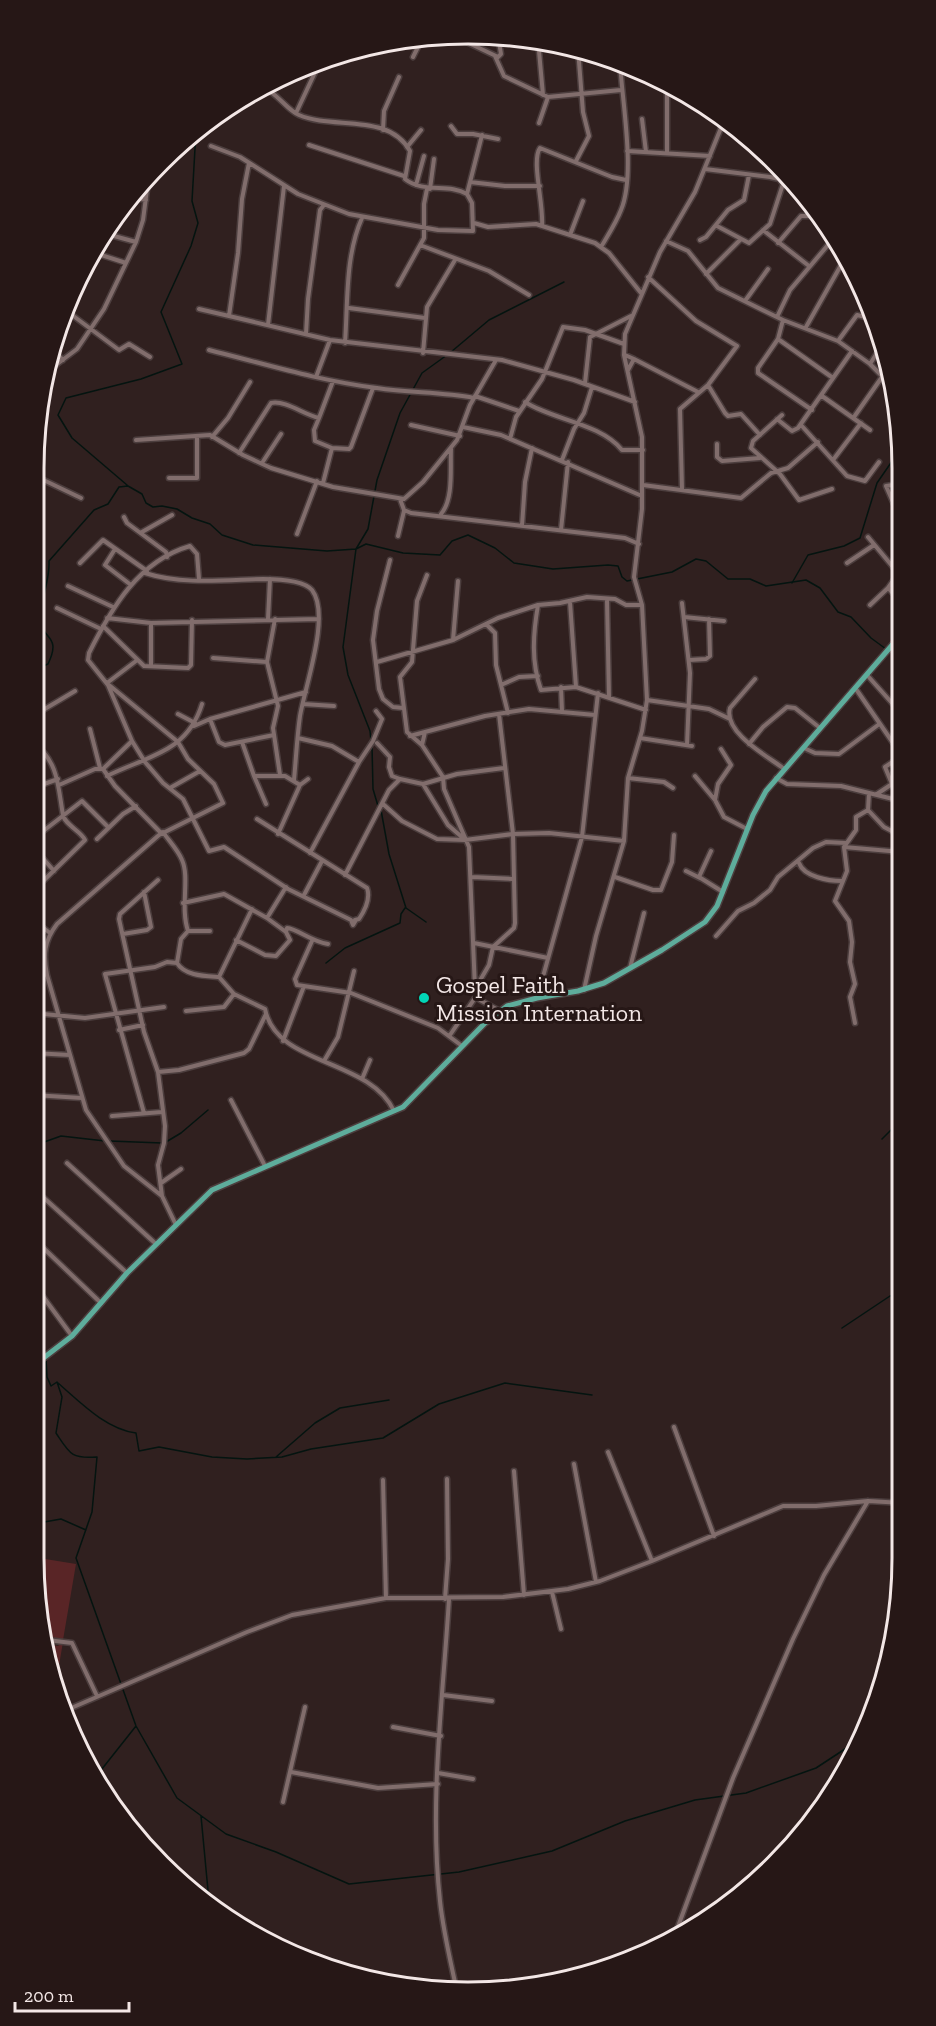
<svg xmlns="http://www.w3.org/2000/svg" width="936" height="2026" viewBox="0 0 936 2026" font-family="'Zilla Slab',serif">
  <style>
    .green { fill: #592526 }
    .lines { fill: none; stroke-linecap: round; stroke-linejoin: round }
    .stream { stroke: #041410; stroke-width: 1.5 }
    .minor-casing { stroke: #4c3e3e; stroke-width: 7 }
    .major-casing { stroke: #4c3e3e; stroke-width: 8 }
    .minor { stroke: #816d6c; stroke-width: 4 }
    .major { stroke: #5ead9c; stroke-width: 5 }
    .poi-dot { fill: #02d5b6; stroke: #261716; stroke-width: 2 }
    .labels { text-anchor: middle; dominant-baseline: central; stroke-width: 6; stroke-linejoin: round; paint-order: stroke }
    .poi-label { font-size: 24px; fill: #f3e7e6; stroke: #261716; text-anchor: start }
    .rim { fill: none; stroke: #f3e7e6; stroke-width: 3 }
  </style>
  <rect width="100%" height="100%" fill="#30201f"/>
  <path class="green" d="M33 1557 76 1564 63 1640 57 1643 47 1641Z
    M63 1642 55 1689 47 1644 58 1646Z"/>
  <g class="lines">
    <path class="stream" d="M451 352 489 320 564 282
      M127 485 72 438 58 415 66 398 141 379 182 364 161 312 191 246 198 223 192 201 196 131
      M792 583 808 555 844 546 860 538 877 483 897 454 899 425
      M890 651 900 655
      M33 670 48 664C62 635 42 640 41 621 40 597 50 583 49 561L94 510 108 504 119 487 128 486 142 494 146 503 153 507 162 506 177 509 192 518 210 524 222 535 253 545 327 551 356 549 366 544 403 553 440 555 452 541 468 535 495 548 514 563 553 569 608 565 618 566 622 577 627 581 672 572 696 559 706 561 728 579H750L766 586 806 580 820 588 838 612 851 617 871 638 886 649
      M371 741 370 731 348 675 343 647 356 549 368 529 377 480 400 413 422 373 447 355
      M372 746 373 789 378 806
      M381 810 389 854 406 908 426 922
      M326 963 345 948 400 923 401 914 405 908
      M882 1139 902 1119
      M109 1141 162 1143
      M166 1142 181 1133 208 1110
      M33 1146 61 1136 105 1141
      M33 1316 46 1354
      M842 1328 890 1296 902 1293
      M46 1359 47 1377 51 1386 57 1382 62 1397 56 1433C70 1454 71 1459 97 1457L92 1512 76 1558 136 1726 177 1798 226 1834 276 1852 349 1884 459 1872 552 1851 625 1821 695 1800 746 1793 816 1768 845 1749H855
      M58 1383C81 1403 106 1429 136 1433L139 1451 159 1447 212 1457 247 1459 282 1457 311 1449 383 1438 439 1404 505 1383 592 1395
      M276 1457 315 1423 340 1408 389 1400
      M33 1524 61 1519 86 1530
      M94 1779 136 1726
      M201 1816 209 1901"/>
    <defs>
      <path id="minor" d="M452 35 498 57 501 54 498 36
        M538 40 543 95
        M495 56 504 76 548 97 621 90
        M413 57 423 37
        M667 85V152
        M296 113 318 66
        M717 114 721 128
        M642 119 646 152
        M539 123 548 97
        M451 126 457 134H473L498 139
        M383 130 384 111 399 77
        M309 145 404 176
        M211 146 240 157 298 194 349 214 438 230 473 231 472 203 467 194C448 183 424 194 405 179L410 151C388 112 333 130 299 115 287 110 278 94 263 87
        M407 147 421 130
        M627 151 710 156
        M576 161 589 136 583 112 578 49
        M249 163 242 199 238 253 229 316 330 340 502 360 574 380 635 402
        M705 169 770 177 779 179 783 184 770 224 749 243 717 226
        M779 179 780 170
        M470 182 505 186H540
        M416 185 424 156
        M430 189 434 159
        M467 194 482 135
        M130 197 146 200
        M814 205V204
        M474 223 488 227 536 224 595 243 609 253 641 293
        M542 226C544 204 531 161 540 148L612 177 626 180
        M763 230 809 266
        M103 233 136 242
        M570 235 583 201
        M700 240 706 237 728 210 744 200 749 175
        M666 241 688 251 718 288 783 320 838 341 870 364 893 387
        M778 243 801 216H821
        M420 245 489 271 529 295
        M601 247C608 235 616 223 621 210 636 174 622 102 620 62
        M92 252 126 263
        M706 274 740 240
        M648 277 696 321 737 346 708 385 680 409 682 489
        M75 285V284
        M398 285 424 238V204L427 189
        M745 301 768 269
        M349 308 425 318
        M64 309 119 350 129 344 150 357
        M199 309 229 316
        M777 317 790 290 833 239
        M783 320 778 339 758 368V373L812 410
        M268 325 284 186
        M806 327 845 258
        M306 334 308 299 320 210 324 205
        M778 339 833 378
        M838 341 857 315 874 319
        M345 343C348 302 345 256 362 218
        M52 349 63 360
        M209 350C265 364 320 381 377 388 410 393 441 392 474 398
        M423 353 427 307 455 260
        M625 355 634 359 628 370
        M634 359 698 392
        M870 364 882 345
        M44 374 77 349 104 309 136 242 143 220 149 174
        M316 377 330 340
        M585 383 590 337 631 316
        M708 385 725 413 728 416 741 414 760 435
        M475 396 519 411
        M822 396 870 430
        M525 402C553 420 600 423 622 450H643
        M782 415 753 441 751 448 780 474 799 500 832 489
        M854 417 882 377
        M319 418 333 381
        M777 419 792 431 798 428 852 351
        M411 425 460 436
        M801 425 847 476 865 481 879 462
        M463 427 501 435 642 496
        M212 437 228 418 250 382
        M510 439 516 417 542 379 563 327 585 330 624 344
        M136 440 210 435 243 455 271 468 333 487 404 499 423 482 457 440 470 405 496 360
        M717 444V457L722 461 760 458
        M332 448 349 449 351 447 373 388
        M239 453 271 403C286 400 304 415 319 418L314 430 315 441 332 448 323 483
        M562 460 574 429 584 413 592 387
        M833 460 861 423
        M262 463 281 434
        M33 475 81 498
        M169 478H197V437
        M899 484 886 486 900 518
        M643 485 741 498 771 473 788 468 818 442
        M400 499 404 510 411 513 600 535 625 538 639 544
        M441 514C454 499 450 467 451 449
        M124 517 127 523 166 552 167 557
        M522 526 525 482 532 448
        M561 530 568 462
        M142 532 172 515
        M297 534 317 481
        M398 536 404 511
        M868 537 898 573
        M115 549 105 565 131 585
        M390 560 377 611 373 640 379 689 383 699 393 707 403 708
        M80 563 103 540 147 571
        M847 563 874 545
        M145 573C182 585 225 580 263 579 276 579 303 580 312 590 331 615 305 686 300 716 297 737 296 759 294 780
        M427 575 417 601 412 662 400 677 407 732 422 745 443 777 444 789 469 847 475 989 480 1000 500 1011
        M199 579 197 554 190 546C138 561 111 609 89 653L88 660 108 685 132 741 145 762 163 783 183 799 209 851 224 847 288 889 351 920 353 925 356 920
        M68 586 113 607
        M888 588 900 601
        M607 600 609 698
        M570 602 576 687
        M682 603 690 673 687 745
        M538 605C533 634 531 662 541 690L576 687 646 710
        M870 605 888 588 900 571
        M57 608 101 629
        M684 617 724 621
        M107 618 151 623V665
        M268 619 270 579
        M275 619 267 662 278 706 273 728 280 775
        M151 623 319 619
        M486 624 495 633 496 665 508 713
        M103 626 144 666 188 668 191 665 192 620
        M33 638 35 640
        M453 640 458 581
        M213 658 267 662
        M689 660 706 659 710 656 709 619
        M377 662 453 640 498 618 538 605 560 603 587 597 615 599 626 605H642
        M867 675 900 712
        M755 679 730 708C723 732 767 756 783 768
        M107 683 136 661
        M501 685 519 677 538 676
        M561 687 562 711
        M856 689 900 753
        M647 700 709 709 730 719
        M303 704 334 706
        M178 714 195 723
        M33 716 75 691
        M210 719 306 692
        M194 726 210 719 219 742 225 745 274 735
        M90 729 100 768
        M410 736 485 716 529 709 595 715
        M298 738 332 746 359 762
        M640 738 692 746
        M242 742 254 776H285L300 785 308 779
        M377 743 390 757 389 767 392 776 400 779
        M749 744 763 727 787 707 795 708 820 728
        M422 745 425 732
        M804 748 815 753 839 754 878 725
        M103 769 115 786 161 833
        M107 776C147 756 187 753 202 704
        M254 776 266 804
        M695 776 715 800 724 817 747 829
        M628 778 664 782 673 788
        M776 778 787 784 841 786 901 801
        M423 784 448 825 463 838
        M59 785 95 769H103L132 741
        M33 788 58 779
        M170 788 200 771
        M877 794 892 784 885 767 900 757
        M715 800 718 784 731 765 721 749
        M383 804 402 821 437 839 465 840 513 834 549 833 624 841
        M868 810 884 827 901 836
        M257 819 367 888C371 899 365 910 359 919L355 920
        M163 832C169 841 178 850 182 860 190 878 180 907 188 931H210
        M278 834 300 785
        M33 839 82 801 108 827
        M97 839 123 814 136 806
        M33 847 54 871
        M844 847 901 852
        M711 851 699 877 723 892
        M310 853 359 762 373 741 382 719 376 711
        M799 863C804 877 829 881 842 881
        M686 871 700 878
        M345 875 389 790 400 779 423 784 457 774 504 768
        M472 877 513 879
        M615 877 653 890H661L672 862 674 835
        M158 880 120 914 119 919 144 1032 158 1072 165 1126 164 1143 158 1165 162 1196
        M33 891 85 840C81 831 65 825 63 815 58 788 59 761 33 743
        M304 895 322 861
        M183 903 224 894 267 918 286 887
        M33 920 50 933
        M286 932 287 928C298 929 310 941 328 944
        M123 934 147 930 151 927 144 892
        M716 936 738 911 754 903 770 890 778 877 813 848 826 842 846 843
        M236 940 265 955 276 956 290 940 286 932 267 918
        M312 941 295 979 297 985 351 993 438 1028 462 1046
        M474 943 548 958
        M177 963 181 939 188 931
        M630 968 644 913
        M33 973 47 975 86 1110 124 1166 162 1196 176 1225
        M47 975C43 955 44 941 57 924L159 835 223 803 214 784 188 759 178 742 109 685
        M219 977 252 909
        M475 989 489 965 493 947 514 928 515 923 513 834 499 714
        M584 990 596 936 624 841 628 778 642 731 647 700 642 605 634 577 642 509V437L624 355 625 334 660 252 695 192 721 128 731 122
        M537 998 582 837 598 693
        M186 1011 224 1007 234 994
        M33 1013 85 1018 164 1007
        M855 1023 850 997 855 984 850 962 852 942 849 921 835 901 847 871 844 847 856 830V817L868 810 869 793
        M119 1030 143 1025
        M450 1035 477 995
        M283 1041 304 986
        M33 1053 70 1055
        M324 1061 338 1037 354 971
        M158 1072 179 1070 244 1053 249 1049 266 1014
        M362 1079 370 1060
        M33 1095 82 1098
        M231 1100 265 1166
        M144 1113 105 974 155 967 167 962 177 963C185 976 205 976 219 977L234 994 265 1009C276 1066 369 1058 394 1111
        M112 1116 162 1112
        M33 1130V1127
        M67 1163 156 1244
        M161 1183 181 1169
        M44 1198 127 1273
        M35 1240 101 1303
        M39 1291 72 1336
        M674 1427 714 1536
        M608 1452 652 1561
        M574 1464 596 1582
        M514 1471 524 1595
        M383 1480 386 1598
        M552 1592 561 1629
        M445 1599 448 1559 447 1479
        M449 1599C443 1698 429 1802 440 1901 443 1930 450 1959 456 1987
        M47 1640 72 1643 97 1696
        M443 1695 492 1701
        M62 1712 247 1632 292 1615 386 1598 503 1597 568 1589 600 1581 652 1561 783 1506H816L868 1501 903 1503
        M393 1727 441 1736
        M291 1772 378 1788 438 1784
        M438 1773 473 1779
        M283 1802 305 1707
        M673 1940 733 1778 793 1639 824 1575 868 1501"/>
      <path id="major" d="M33 1366 72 1336 127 1273 212 1190 403 1107 485 1023 507 1006 537 998 578 991 604 983 662 950 705 922 717 906 753 815 766 791 900 636"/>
    </defs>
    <use href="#minor" class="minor-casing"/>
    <use href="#major" class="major-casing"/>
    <use href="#minor" class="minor"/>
    <use href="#major" class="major"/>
  </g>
  <circle class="poi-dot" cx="424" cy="998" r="6"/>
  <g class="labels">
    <g class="poi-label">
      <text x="436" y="984">Gospel Faith<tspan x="436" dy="28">Mission Internation</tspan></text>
    </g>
  </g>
  <path d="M0 0H936V2026H0ZM468 44H468A424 424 0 0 1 892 468V1558A424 424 0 0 1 468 1982H468A424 424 0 0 1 44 1558V468A424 424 0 0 1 468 44Z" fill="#261716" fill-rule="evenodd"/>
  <path class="rim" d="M468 44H468A424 424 0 0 1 892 468V1558A424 424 0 0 1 468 1982H468A424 424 0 0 1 44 1558V468A424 424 0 0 1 468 44Z"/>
  <path d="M15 2002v9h114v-9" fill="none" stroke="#f3e7e6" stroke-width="3"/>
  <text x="24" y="2002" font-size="18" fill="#f3e7e6" stroke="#261716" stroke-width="4.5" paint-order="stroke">200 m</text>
</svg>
